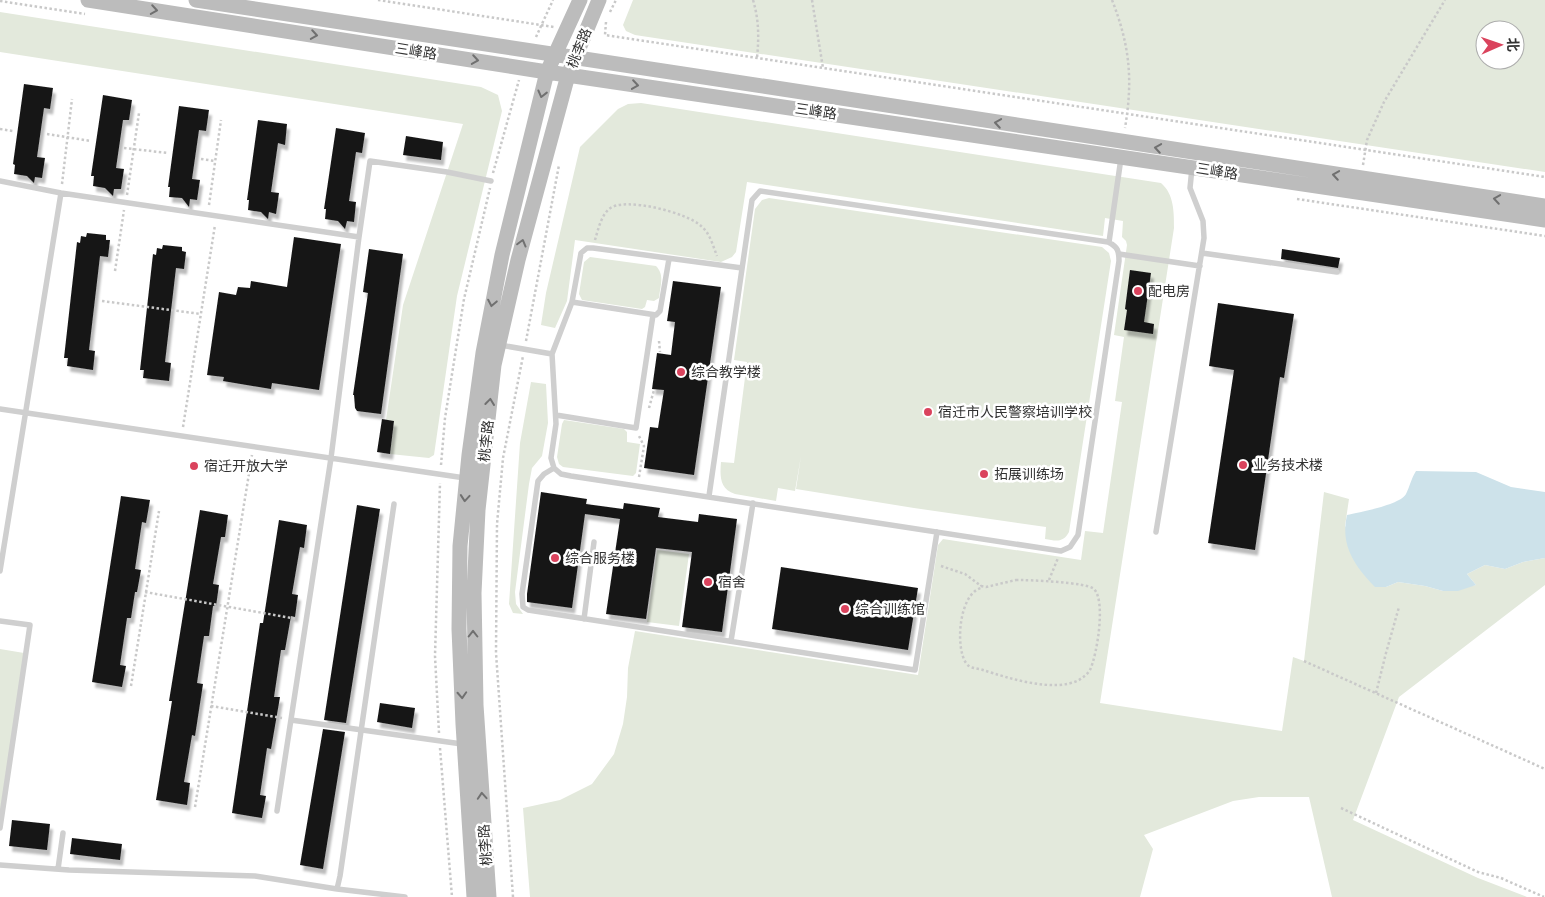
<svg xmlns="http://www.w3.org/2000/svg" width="1545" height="897" viewBox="0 0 1545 897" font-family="'DejaVu Sans','Noto Sans SC',sans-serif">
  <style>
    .green { fill: #e3e9dc; fill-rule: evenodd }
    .water { fill: #cde2ea }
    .building { fill: #191919; filter: url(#shadow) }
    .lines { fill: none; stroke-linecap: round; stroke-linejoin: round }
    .path { stroke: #c9c9c9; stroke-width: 2.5; stroke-dasharray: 2.5 2.5; stroke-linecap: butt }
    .lane { stroke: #cfcfcf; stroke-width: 5.5 }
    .secondary { stroke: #bcbcbc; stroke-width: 15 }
    .oneway { stroke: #707070 }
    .poi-dot { fill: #da435d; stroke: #fff; stroke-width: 2 }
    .labels { text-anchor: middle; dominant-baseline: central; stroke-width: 5; stroke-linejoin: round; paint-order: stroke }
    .street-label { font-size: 14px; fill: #323232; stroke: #fff }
    .poi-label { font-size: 14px; fill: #323232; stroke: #fff; text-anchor: start }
  </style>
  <defs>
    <filter id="shadow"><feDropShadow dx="3" dy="5.5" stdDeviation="1" flood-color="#0004"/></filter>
  </defs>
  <rect width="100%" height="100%" fill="#fff"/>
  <path class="green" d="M633 0H1545V172L635 35 626 31 623 25ZM1485 30H1515V60H1485Z
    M0 12 481 87 498 95 502 111 457 296 434 455 429 458 390 454 394 421 386 420 403 305 463 124 0 52Z
    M641 103 1161 183C1174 194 1174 212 1174 228L1100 703 1282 731 1293 657 1304 661 1324 492 1349 499 1345 526 1386 587 1398 582 1425 586 1443 591 1476 585 1467 574 1485 565 1505 569 1523 562 1545 558V585L1399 697 1353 820 1478 878 1527 897H1332L1309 797H1259L1233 801 1144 835 1153 849 1140 897H530L523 808 560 800 592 784 614 754 623 724 627 697 628 668 635 631 918 675 938 545 943 539 1081 560 1085 531 1103 533 1122 402 1115 401 1124 337 1114 335 1127 245 1126 241 1122 237 1123 221 1105 218 1103 236 747 182 736 252 732 257 721 262 575 240 567 301 555 328 541 325 546 293 580 147 618 109 628 104Z
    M769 198 1102 247 1109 253 1111 261 1069 532C1063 543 1056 541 1045 539L1046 527 914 508 796 489 801 456 795 491 778 488 776 501 735 494C719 489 720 475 721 462L734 463 747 362 734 360 755 209 762 200Z
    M590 257 656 266C665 275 660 286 659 298L654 301 647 300 645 307 642 309 582 300 579 294 584 262Z
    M531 382 546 384 548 423 542 456 532 468 529 484 515 592 516 604 523 614 513 613 509 604 520 443Z
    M564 420 624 429 627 432V442L640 444 636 473 633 476 563 467 559 464 557 457 562 424Z
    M657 550 689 554 679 626 647 622Z
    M0 649 24 653 0 825Z"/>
  <path class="water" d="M1416 471 1476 472 1511 487 1545 492V558L1523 562 1505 569 1485 565 1467 574 1476 585 1458 591H1443L1425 586 1398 582 1386 587H1375C1355 566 1340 546 1347 515 1360 512 1400 505 1406 494 1410 486 1411 479 1416 471Z"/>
  <path class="building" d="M24 84 53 88 50 109 44 108 37 157 45 158 42 178 35 177 34 183 27 176 14 174 15 165 13 164Z
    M103 95 132 100 129 120H123L116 168 124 169 121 189H114L113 196 105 188 93 186 94 176H91Z
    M179 106 209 110 206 131 199 130 192 179 200 180 197 200 190 199 189 207 182 198 169 197 170 187H168Z
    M258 120 287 124 285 145 278 143 271 192 279 193 276 214 269 212 268 219 261 212 248 210 249 200H247Z
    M336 128 365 133 362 153 356 152 349 201 356 202 354 222 347 221 345 229 338 221 325 219 326 209H324Z
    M406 136 443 142 441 160 403 155Z
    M87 233 106 235V240H110L108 257 100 256 89 350 95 351 93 370 67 366 68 358H64L77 242 80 243 81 236 86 237Z
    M294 237 341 244 319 390 272 383 271 389 223 381 224 377 207 375 219 292 236 295 238 287 250 288 251 281 287 287Z
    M163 245 182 247V251L186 252 184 269 176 268 165 362 171 363 169 381 143 378 144 370H140L153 254 156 255 157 248 162 249Z
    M369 249 403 254 381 414 357 411 355 408 354 395H353L368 293 363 292Z
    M1282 249 1340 258 1338 268 1281 259Z
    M1130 270 1151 273 1144 322 1154 324 1153 334 1124 330 1127 310 1125 309Z
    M673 281 721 287 694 475 644 468 650 427 658 428 664 390 652 389 657 353 671 355 675 322 667 321Z
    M1218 303 1294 314 1284 378 1280 377 1255 550 1208 543 1234 370 1209 366Z
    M382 419 394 421 390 454 377 452Z
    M541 492 587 499 586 504 623 509 624 503 660 508 658 517 698 522 699 514 737 519 722 632 682 627 692 552 656 548 646 619 606 614 620 519 585 514 572 608 527 602V594Z
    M121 496 150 500 146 523 142 522 135 569 141 570 137 592H135L131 618H127L120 665 126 666 122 687 92 682Z
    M357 505 380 509 346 723 324 720Z
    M200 510 228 515 225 537H221L213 584 219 585 216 606H213L209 636H204L197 683 203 684 195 736 192 735 184 782 190 783 187 805 156 800 172 701H169Z
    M279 520 307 525 304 548 300 547 292 594 298 595 295 617 291 616 285 650H281L274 697H280L271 749 267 748 260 795 266 796 262 818 232 813 260 623H263Z
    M781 567 918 588 908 650 772 629Z
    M380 703 415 708 412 728 377 722Z
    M323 729 345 732 323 869 300 865Z
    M12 820 50 824 47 850 9 846Z
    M72 838 122 844 120 860 70 854Z"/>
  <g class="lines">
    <path class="path" d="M378 0 554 27
      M753 0C759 20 759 37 757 58
      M812 0 823 68
      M1112 0C1130 46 1133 80 1125 128
      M0 1 85 14
      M610 12 616 0
      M606 22 605 35 1545 177
      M536 37 553 0
      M0 129 13 131
      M47 134 91 141
      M124 148 168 153
      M201 159 215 161
      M1363 165 1367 140 1384 102 1445 0
      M493 173 519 80
      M62 184 72 99
      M127 195 139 113
      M1297 199 1545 236
      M209 205 221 120
      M595 240C598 230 601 216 609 209 624 196 688 213 701 226 710 233 713 246 717 256
      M115 271 124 210
      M102 301 201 314
      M526 341 559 165
      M659 341 660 352
      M649 408 654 390
      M183 427 215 225
      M441 465 445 418 464 299 490 188
      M639 477 644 446 639 436
      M941 566 965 574 981 586
      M1016 580C1028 580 1086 582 1094 589 1106 601 1097 655 1090 670 1087 675 1083 677 1079 680 1054 693 1008 678 983 670 977 668 970 669 966 663 955 647 959 594 981 588V586L986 587Z
      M1049 580 1058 558
      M145 592 297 619
      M1304 661 1545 769
      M131 686 159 511
      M1376 693 1386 653 1399 607
      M211 706 282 718
      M439 733 435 656 440 483
      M440 748 452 897
      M195 807 252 455
      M1341 808 1478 872 1501 878 1544 897
      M513 897 496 653 497 524 503 458 523 356"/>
    <path class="lane" d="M0 181 61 193 359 237 331 458 277 811
      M359 237 370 161 447 172 491 181
      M1109 242 1121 158
      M1202 253 1337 272
      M1119 254 1200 266
      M572 302 656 315 660 311 669 259
      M500 345 552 354
      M0 409 465 478
      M556 415 636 428 653 315
      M554 468 544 474 538 481 522 594 523 607 528 610 915 670 937 532
      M709 496 752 200 760 191 1108 242C1118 247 1119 251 1119 261L1078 535 1070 547 1061 551 571 476 561 474 554 468 551 458 556 424 552 354 572 302 581 253 587 248H593L742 268
      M1156 532 1204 238 1203 221 1190 188 1192 168
      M0 571 61 193
      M584 619 594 542
      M0 621 30 625 0 828
      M731 641 753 503
      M291 720 462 744
      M0 865 69 870 255 876 337 889 340 876 394 504
      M58 869 63 833
      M337 889 405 897"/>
    <path class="secondary" d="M88 0 547 72 1545 220
      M196 0C646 67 1095 138 1545 206
      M474 897 463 724 459 629 460 546 469 455 483 353 502 255 547 72 580 0
      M489 897 476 705 474 593 478 510 494 365 518 260 568 75 599 0"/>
  </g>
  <defs><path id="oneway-chevron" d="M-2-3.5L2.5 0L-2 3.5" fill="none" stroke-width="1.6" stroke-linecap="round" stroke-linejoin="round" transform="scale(1.25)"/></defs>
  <g class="oneway">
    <use href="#oneway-chevron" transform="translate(154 10) rotate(9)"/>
    <use href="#oneway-chevron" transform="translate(314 35) rotate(9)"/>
    <use href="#oneway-chevron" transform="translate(475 60) rotate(9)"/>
    <use href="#oneway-chevron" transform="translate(635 85) rotate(8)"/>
    <use href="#oneway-chevron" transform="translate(542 94) rotate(104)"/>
    <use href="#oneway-chevron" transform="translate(998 123) rotate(-171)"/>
    <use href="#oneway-chevron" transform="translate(1158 148) rotate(-171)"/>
    <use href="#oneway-chevron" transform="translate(1336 175) rotate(-171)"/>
    <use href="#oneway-chevron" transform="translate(1497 199) rotate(-171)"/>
    <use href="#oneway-chevron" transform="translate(522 243) rotate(-75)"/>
    <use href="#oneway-chevron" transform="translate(492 303) rotate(101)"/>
    <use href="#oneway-chevron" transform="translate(490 402) rotate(-83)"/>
    <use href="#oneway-chevron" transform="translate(465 498) rotate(95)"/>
    <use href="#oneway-chevron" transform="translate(473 634) rotate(-90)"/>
    <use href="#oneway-chevron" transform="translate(462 695) rotate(87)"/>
    <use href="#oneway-chevron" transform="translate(482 796) rotate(-94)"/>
  </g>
  <g class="poi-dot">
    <circle cx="1138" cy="291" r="5"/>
    <circle cx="681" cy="372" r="5"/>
    <circle cx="928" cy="412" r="5"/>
    <circle cx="1243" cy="465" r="5"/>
    <circle cx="194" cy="466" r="5"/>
    <circle cx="984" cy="474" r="5"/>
    <circle cx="555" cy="558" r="5"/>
    <circle cx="708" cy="582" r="5"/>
    <circle cx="845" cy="609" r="5"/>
  </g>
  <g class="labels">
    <g class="street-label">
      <text transform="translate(579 48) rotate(-68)">桃李路</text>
      <text transform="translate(416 51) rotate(9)">三峰路</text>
      <text transform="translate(816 111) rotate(8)">三峰路</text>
      <text transform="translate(1217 171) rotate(9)">三峰路</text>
      <text transform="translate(486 441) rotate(-84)">桃李路</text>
      <text transform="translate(485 845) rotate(-94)">桃李路</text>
    </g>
    <g class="poi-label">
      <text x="1148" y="291">配电房</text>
      <text x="691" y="372">综合教学楼</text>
      <text x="938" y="412">宿迁市人民警察培训学校</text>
      <text x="1253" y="465">业务技术楼</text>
      <text x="204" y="466">宿迁开放大学</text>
      <text x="994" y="474">拓展训练场</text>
      <text x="565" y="558">综合服务楼</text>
      <text x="718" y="582">宿舍</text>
      <text x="855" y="609">综合训练馆</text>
    </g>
  </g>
  <g transform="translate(1500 45) rotate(88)"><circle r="24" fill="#ffffff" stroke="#adadad"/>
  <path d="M0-4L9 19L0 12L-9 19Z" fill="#da435d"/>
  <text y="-8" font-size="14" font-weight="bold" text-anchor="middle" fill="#323232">北</text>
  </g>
</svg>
